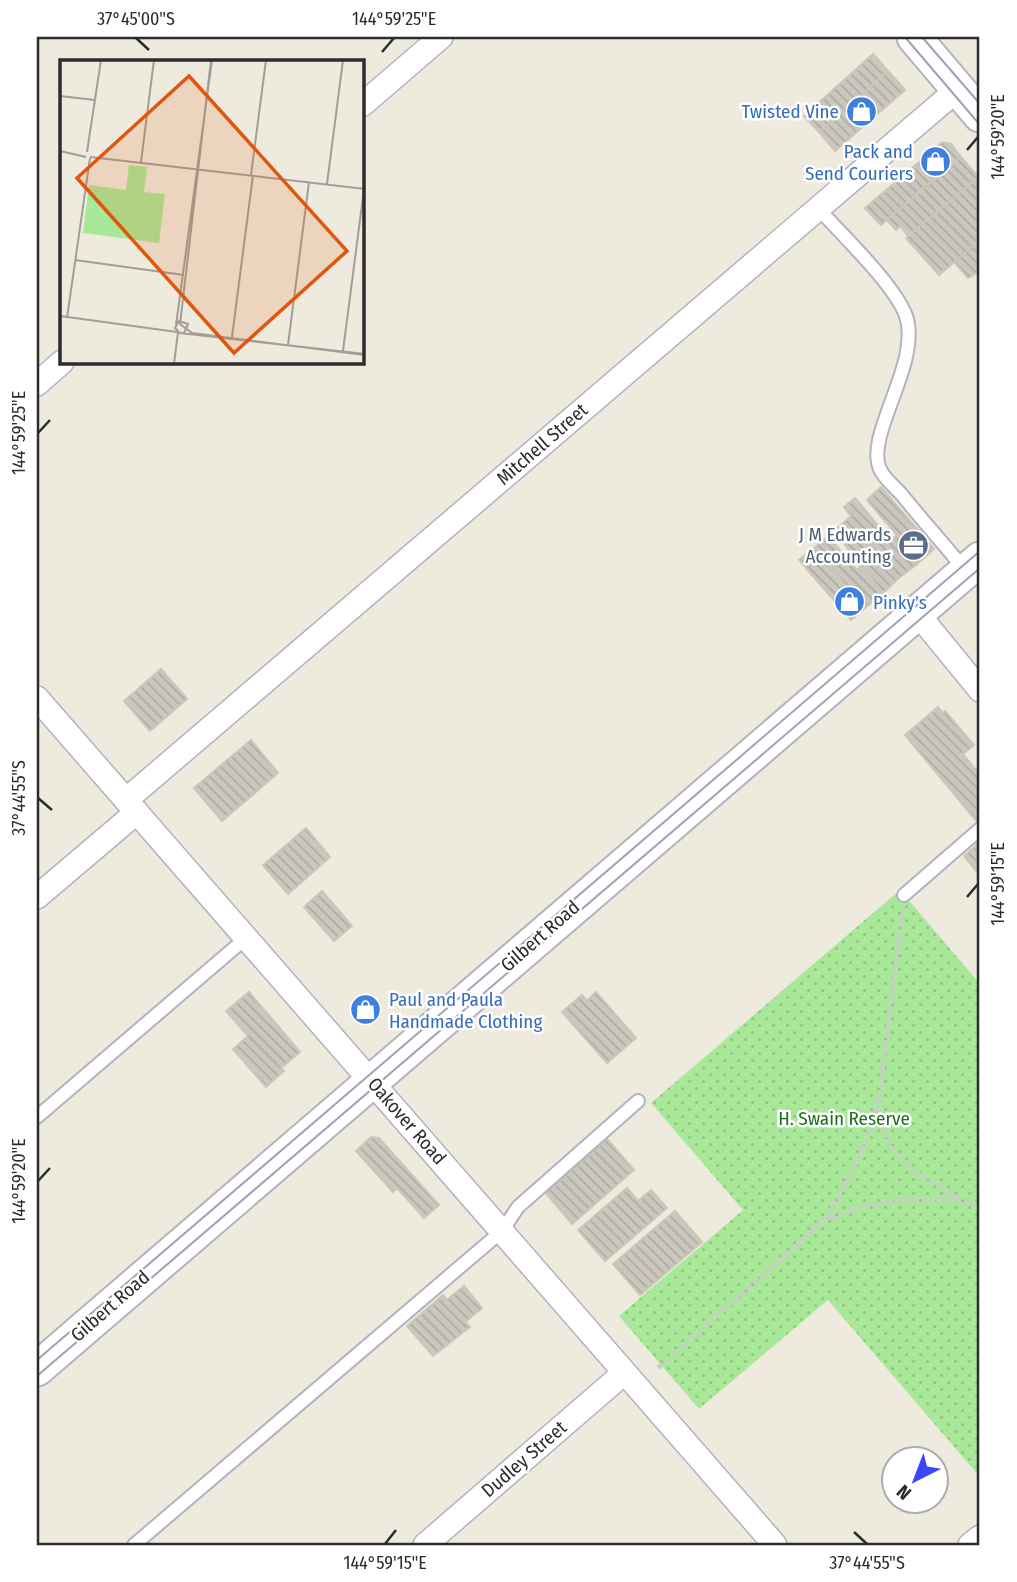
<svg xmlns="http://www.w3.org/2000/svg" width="1017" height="1582" viewBox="0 0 1017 1582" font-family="'Fira Sans Condensed',sans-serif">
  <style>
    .green { fill: url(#green-dots) }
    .building { fill: url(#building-back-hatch); stroke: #cbc6b7; stroke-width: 2 }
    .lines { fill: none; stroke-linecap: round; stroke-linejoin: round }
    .lane-casing { stroke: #b2b2c1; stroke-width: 16 }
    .street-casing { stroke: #b2b2c1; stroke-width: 26 }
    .secondary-casing { stroke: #b2b2c1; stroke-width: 37 }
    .path { stroke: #ccc; stroke-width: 4.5; stroke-dasharray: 5 3.5; stroke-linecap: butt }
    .lane { stroke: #fff; stroke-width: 12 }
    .street { stroke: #fff; stroke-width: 23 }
    .secondary { stroke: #fff; stroke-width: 33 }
    .tram { stroke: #a0a1b8; stroke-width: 2 }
    .ticks { fill: none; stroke: #2c2c2c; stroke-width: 2.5 }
    .labels { text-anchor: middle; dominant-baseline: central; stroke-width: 5; stroke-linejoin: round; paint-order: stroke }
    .shop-label { font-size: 19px; fill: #366cbe; stroke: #fff; text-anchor: end }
    .street-label { font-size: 19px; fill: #2c2c2c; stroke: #fff }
    .service-label { font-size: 19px; fill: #4e5e75; stroke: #fff; text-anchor: end }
    .park-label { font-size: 19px; fill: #1d7016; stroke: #fff }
    .inset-road { fill: none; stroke: #a19e97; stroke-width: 2 }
    .view { fill: #df570e; fill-opacity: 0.15; stroke: #df570e; stroke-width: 3.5 }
    .inset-edge { fill: none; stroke: #2c2c2c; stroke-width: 3.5 }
    .neatline { fill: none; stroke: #2c2c2c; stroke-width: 2.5 }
    .ticks-label { font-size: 18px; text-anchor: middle; fill: #2c2c2c }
  </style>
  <defs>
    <pattern id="green-dots" width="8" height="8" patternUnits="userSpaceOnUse" patternTransform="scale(1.75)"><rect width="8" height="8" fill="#a9e898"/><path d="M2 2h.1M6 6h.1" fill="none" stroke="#92c783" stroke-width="1.8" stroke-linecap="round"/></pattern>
    <pattern id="building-back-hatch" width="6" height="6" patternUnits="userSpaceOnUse" patternTransform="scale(1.75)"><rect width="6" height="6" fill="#cac7be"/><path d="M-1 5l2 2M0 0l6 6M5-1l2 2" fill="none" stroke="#aeaba3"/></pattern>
  </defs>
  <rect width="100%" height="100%" fill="#efeade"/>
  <path class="green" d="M900 890 980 984V1477L828 1300 699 1409 619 1316 743 1210 651 1103Z"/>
  <path class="building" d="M873 54 888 71 819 132 804 116Z
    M888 71 905 90 835 151 819 132Z
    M942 142 951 144 961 157 927 185 912 168Z
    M961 157 978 177 908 236 900 226 896 230 887 220Z
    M912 168 927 185 881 225 865 208Z
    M978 177 980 179V240L939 275 906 238Z
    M980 240V271L968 278 954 262Z
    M881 487 934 549 917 564 894 538 897 535 867 500Z
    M855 498 891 541 894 538 917 564 899 578 848 519 851 516 844 507Z
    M848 519 899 578 883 593 834 531Z
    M828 536 857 570 860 567 883 593 865 608 814 548Z
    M814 548 865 608 851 620 799 560Z
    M161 669 187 699 150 731 124 701Z
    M938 707 943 713 945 711 974 745 963 754 980 775V821L978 823 905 735Z
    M251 740 278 773 222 821 194 788Z
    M306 828 330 857 288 894 263 865Z
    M980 842V876L964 856Z
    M322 891 352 926 334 941 304 907Z
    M249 992 300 1052 281 1068 284 1071 266 1087 233 1049 248 1036 226 1011Z
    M596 992 636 1038 607 1063 562 1012 582 995 587 1001Z
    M371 1137 379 1138 439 1205 424 1218 397 1188 393 1192 356 1151Z
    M607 1139 634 1170 572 1224 546 1193Z
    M627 1188 638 1201 651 1190 667 1208 605 1261 578 1230Z
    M675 1211 702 1242 640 1295 613 1264Z
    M464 1286 482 1308 465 1322 470 1327 433 1356 407 1326 443 1295 447 1300Z"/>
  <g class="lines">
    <defs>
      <path id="lane" d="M818 208C841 234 895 285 906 316 922 364 862 438 881 471 885 479 895 487 902 495 922 520 944 544 964 569
        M904 895 980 829
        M37 1117 246 938
        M134 1545 502 1231 518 1207 638 1101"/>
      <path id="street" d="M362 105 441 37
        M37 384 62 362
        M917 613 980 690
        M37 698 775 1545
        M126 800 958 89
        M37 897 137 812
        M425 1545 624 1373
        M970 1545 980 1537"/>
      <path id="secondary" d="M914 37 980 115
        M37 1369 980 559"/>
    </defs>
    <use href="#lane" class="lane-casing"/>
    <use href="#street" class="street-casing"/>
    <use href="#secondary" class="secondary-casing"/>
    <path class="path" d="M902 914 878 1104C884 1160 916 1172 959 1199
      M825 1220C848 1182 864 1151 877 1109
      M658 1368 825 1220 863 1206 901 1200H959L980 1206"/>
    <use href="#lane" class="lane"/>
    <use href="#street" class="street"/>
    <use href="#secondary" class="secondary"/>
    <path class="tram" d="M905 37 980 125
      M922 37 980 104
      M37 1360 980 551
      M37 1376 980 568"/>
  </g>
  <path class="ticks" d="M136 38 149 50M382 52 394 38M967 150 978 137M38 433 50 420M38 798 52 810M967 897 978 884M38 1181 50 1168M854 1532 867 1544M385 1544 396 1530"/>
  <defs>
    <symbol id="shop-disc" viewBox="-11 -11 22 22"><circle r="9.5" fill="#3f7fe0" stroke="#fff"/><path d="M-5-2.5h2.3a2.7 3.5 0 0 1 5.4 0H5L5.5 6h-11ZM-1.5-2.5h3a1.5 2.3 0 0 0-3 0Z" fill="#fff"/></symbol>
    <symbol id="office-disc" viewBox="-11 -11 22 22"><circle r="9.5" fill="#5c6f8a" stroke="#fff"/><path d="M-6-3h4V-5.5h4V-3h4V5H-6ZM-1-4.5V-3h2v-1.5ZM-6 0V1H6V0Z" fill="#fff"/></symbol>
  </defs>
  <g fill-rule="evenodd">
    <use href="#shop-disc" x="844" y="94" width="35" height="35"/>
    <use href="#shop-disc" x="918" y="144" width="35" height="35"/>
    <use href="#office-disc" x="896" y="528" width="35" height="35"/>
    <use href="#shop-disc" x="832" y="584" width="35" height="35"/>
    <use href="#shop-disc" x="348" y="992" width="35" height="35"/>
  </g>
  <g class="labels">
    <g class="shop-label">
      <text x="839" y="111">Twisted Vine</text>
      <text x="913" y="151">Pack and<tspan x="913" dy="22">Send Couriers</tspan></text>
      <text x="873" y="602" text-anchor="start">Pinky's</text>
      <text x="389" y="999" text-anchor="start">Paul and Paula<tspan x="389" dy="22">Handmade Clothing</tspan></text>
    </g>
    <g class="street-label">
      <text transform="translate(542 444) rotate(-41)">Mitchell Street</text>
      <text transform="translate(540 936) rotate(-41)">Gilbert Road</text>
      <text transform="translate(407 1121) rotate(49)">Oakover Road</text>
      <text transform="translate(110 1306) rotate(-41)">Gilbert Road</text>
      <text transform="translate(524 1459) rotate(-41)">Dudley Street</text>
    </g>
    <g class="service-label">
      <text x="891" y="534">J M Edwards<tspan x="891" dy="22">Accounting</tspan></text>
    </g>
    <g class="park-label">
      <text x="844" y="1118">H. Swain Reserve</text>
    </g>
  </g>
  <g transform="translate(60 60)">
    <rect width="304" height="304" fill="#efeade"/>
    <path d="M69 105 87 107 84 132 105 134 99 183 23 173 29 125 66 130Z" fill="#a9e898"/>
    <path class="inset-road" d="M151 0 120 264 132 273 305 295M0 36 35 40M0 91 26 97M27 92 41 0M30 97 305 129M81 102 94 0M191 115 206 0M267 124 283 0M15 200 124 215M0 256 117 272M7 258 30 98M116 265 152 0M124 273 128 264 119 261 115 268 120 273 305 294M172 277 193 115M228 285 249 122M283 291 304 129M114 304 118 272"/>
    <path class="view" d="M129 16 287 191 174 293 17 118Z"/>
    <rect width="304" height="304" class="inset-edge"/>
  </g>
  <rect width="1017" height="1582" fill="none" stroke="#ffffff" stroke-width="77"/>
  <g transform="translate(915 1480) rotate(222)"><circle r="33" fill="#ffffff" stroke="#ababab" stroke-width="2"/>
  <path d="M0-5L12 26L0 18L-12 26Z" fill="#3b46ff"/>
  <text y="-10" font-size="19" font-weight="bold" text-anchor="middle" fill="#2c2c2c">N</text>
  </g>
  <rect x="38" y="38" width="940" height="1506" class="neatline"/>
  <g class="ticks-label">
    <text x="136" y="25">37°45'00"S</text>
    <text x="394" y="25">144°59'25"E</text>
    <text transform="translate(998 137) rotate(-90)" y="6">144°59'20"E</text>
    <text transform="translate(19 433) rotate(-90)" y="6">144°59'25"E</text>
    <text transform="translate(19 798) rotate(-90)" y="6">37°44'55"S</text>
    <text transform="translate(998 884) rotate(-90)" y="6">144°59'15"E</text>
    <text transform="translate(19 1181) rotate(-90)" y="6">144°59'20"E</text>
    <text x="385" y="1569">144°59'15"E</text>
    <text x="867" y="1569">37°44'55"S</text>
  </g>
</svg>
